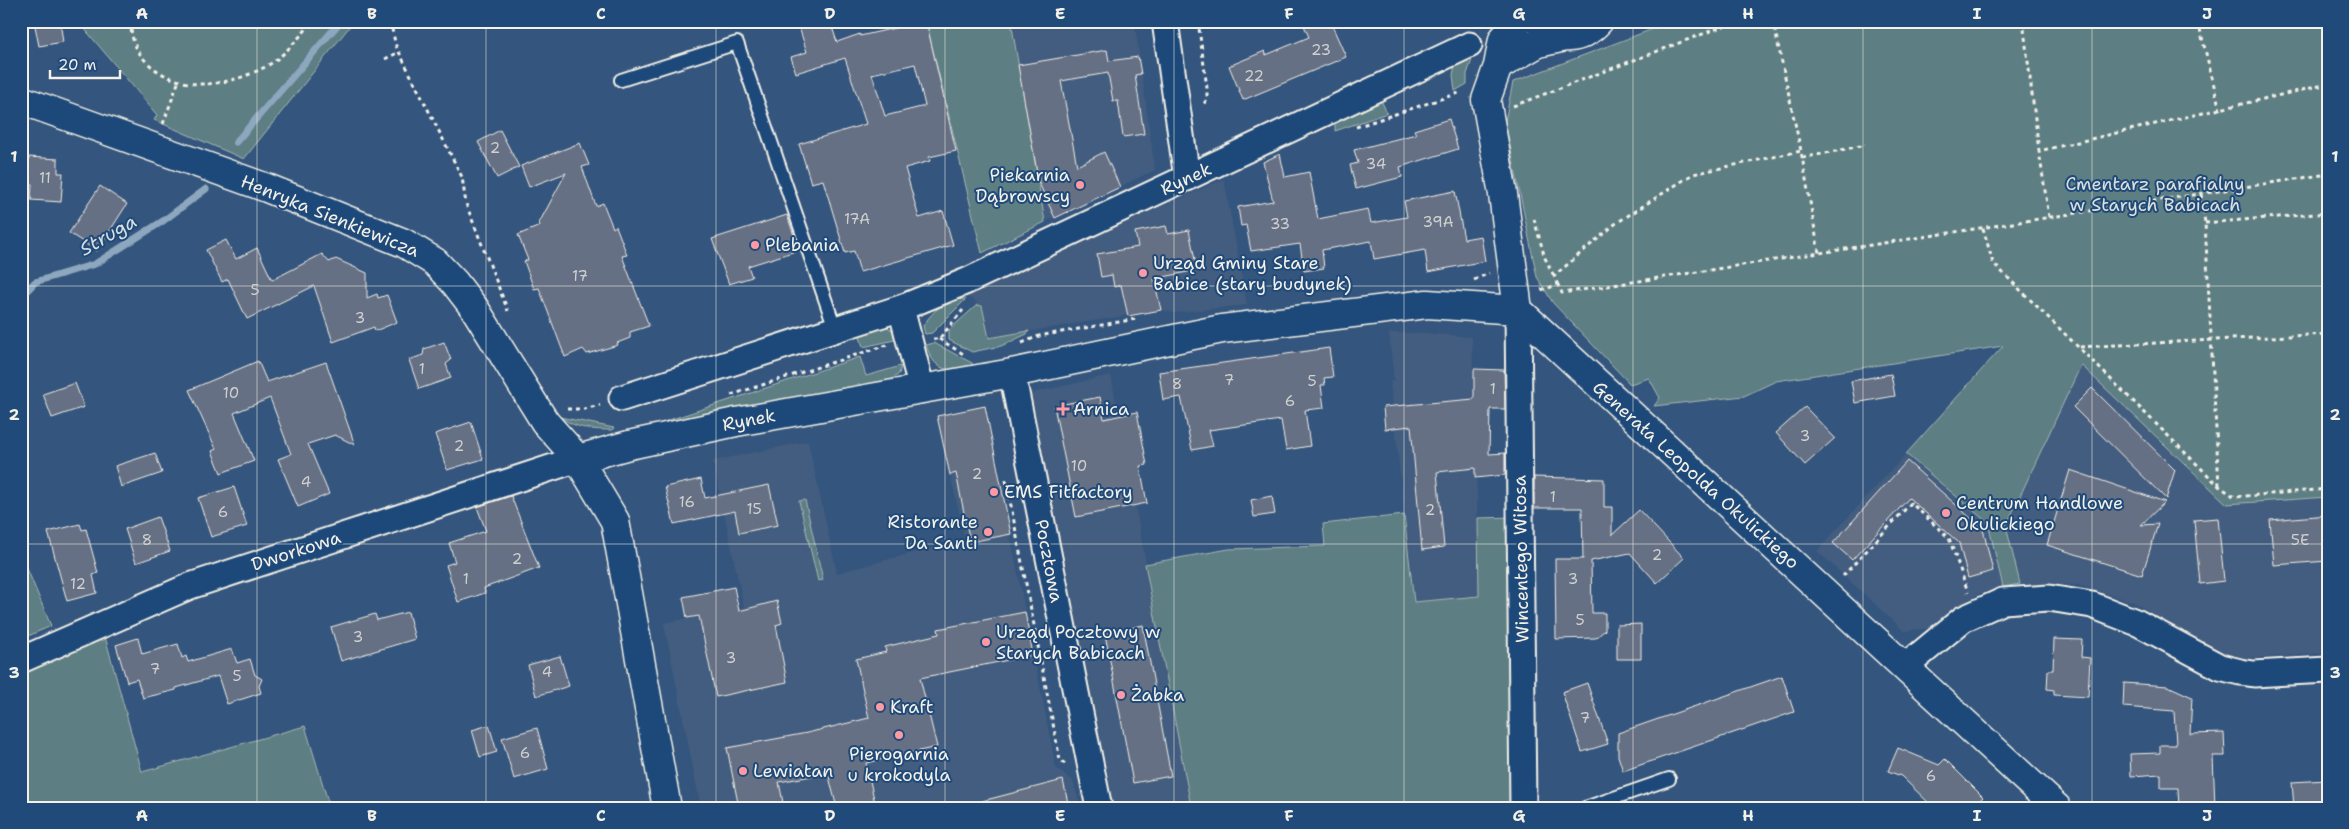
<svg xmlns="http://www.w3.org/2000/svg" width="2349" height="829" viewBox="0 0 2349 829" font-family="'Shantell Sans',sans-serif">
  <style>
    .built { fill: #435d7f }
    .green { fill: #5d7e83; stroke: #a8b8b6 }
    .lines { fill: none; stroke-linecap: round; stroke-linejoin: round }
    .stream { stroke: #8da7bf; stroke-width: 7 }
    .building { fill: #656f85; stroke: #f4f1e8; fill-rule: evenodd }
    .lane-casing { stroke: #f4f1e8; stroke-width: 16 }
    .street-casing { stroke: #f4f1e8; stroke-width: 29 }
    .secondary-casing { stroke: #f4f1e8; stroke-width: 31 }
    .path { stroke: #f4f1e8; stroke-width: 3; stroke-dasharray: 4 4; stroke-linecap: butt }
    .lane { stroke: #1f4a7a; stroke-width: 12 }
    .street { stroke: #1f4a7a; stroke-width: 25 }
    .secondary { stroke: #1f4a7a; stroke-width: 28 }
    .grid { fill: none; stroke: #f4f1e8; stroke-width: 1; stroke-opacity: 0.55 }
    .poi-dot { fill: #ff9aa2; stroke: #1f4a7a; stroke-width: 2 }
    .labels { text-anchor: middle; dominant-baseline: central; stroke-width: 4; stroke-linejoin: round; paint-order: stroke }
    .number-label { font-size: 15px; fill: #d0d0cf }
    .poi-label { font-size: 18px; fill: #f4f1e8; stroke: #1f4a7a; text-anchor: start }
    .street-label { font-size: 18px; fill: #f4f1e8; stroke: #1f4a7a }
    .park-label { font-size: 18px; fill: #dde0d9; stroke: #1f4a7a }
    .water-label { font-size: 19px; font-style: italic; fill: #dadfde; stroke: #1f4a7a }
    .neatline { fill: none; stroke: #f4f1e8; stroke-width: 2 }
    .grid-label { font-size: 16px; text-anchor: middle; font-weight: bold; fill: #f4f1e8 }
  </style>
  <rect width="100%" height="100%" fill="#34557d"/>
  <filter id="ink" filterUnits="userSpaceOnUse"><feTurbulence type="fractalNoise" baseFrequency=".02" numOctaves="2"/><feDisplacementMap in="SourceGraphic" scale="10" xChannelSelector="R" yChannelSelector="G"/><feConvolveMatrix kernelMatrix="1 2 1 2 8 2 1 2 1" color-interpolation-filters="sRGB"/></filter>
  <g filter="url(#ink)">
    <path class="built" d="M1011 21H1131V25H1135L1155 170 1045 222Z
      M1224 179 1247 305 1173 313 1161 310 989 338 982 306 967 296 1002 277Z
      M1389 333H1424L1472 337 1480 596 1414 602 1390 381H1394Z
      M2081 365 2227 504 2328 497V653L2238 659 2189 638 2134 602 2078 585 2020 584 2006 526Z
      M1111 375 1190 801 1164 804 1165 808H1111L1028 394Z
      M985 406 1056 768 1073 781 1081 808H701L664 623 744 607 713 461 808 441 837 573 965 539 937 416Z
      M1906 454 1988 523 2003 587 1978 594 1930 628 1904 631 1817 551Z"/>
    <path class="green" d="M78 21H354L244 159 154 120 157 115Z
      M926 21H1011L1045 222 982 253Z
      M1674 21H2328V497L2227 504 2081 365 2006 526 2020 584 2003 587 1988 523 1906 454 2003 346 1776 381 1744 396 1654 406 1660 398 1649 378 1630 384 1553 303 1537 277 1505 121 1513 82Z
      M1474 54 1467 74V84L1455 91 1453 75 1455 64Z
      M1381 100 1387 113 1335 131V120Z
      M966 299 932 333 925 334 923 326C934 309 945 300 966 299Z
      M977 305 982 306 989 338 1029 331 1027 334 1001 346 972 352 949 340V330Z
      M886 326 898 334 899 339 863 347 858 330Z
      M934 343 972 363 974 367C948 372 935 373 926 345Z
      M860 357 866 376 901 366 899 374 884 384 667 423 666 421Z
      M560 417 614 428 613 430C592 430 577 429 560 417Z
      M805 500 823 580 818 581 799 501Z
      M1404 515 1414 602 1479 596 1478 518 1514 517 1517 808H1165L1164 804 1190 801 1145 564 1229 549 1325 546 1323 524Z
      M21 554 51 626 21 639Z
      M104 633 142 772 305 726 330 808H21V670Z"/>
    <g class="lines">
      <path class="stream" d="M236 142 341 21
        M21 297 35 282 95 264 163 221 206 189"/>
    </g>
    <path class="building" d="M34 21H60L63 42 39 46Z
      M797 21H830L837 42 860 34V36L926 21 956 151 929 157 930 161 905 168 919 218 943 211 953 245 860 272 854 251 845 253 823 180 811 183 799 144 866 124 845 58 796 73 791 57 807 52ZM915 64 925 106 885 116 872 74Z
      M1302 21H1330L1346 57 1243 100 1229 66 1265 51 1266 55 1309 37Z
      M1107 50 1109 61 1138 57 1141 74 1135 75 1144 134 1123 137 1118 101H1113L1108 73 1061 81 1077 166 1104 152 1120 187 1055 218 1039 183 1018 65Z
      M1449 119 1458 149 1400 167 1402 177 1356 189 1350 165 1358 163 1354 150 1416 134 1414 130Z
      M500 130 519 167 497 178 478 142Z
      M580 143 589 165 582 167 596 206 603 203 613 228 616 226 627 255 622 256 649 326 630 332V338L617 343 618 345 587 354 583 349 565 357 539 288 534 289 524 261 528 260 518 235 540 226 539 223 566 173 529 187 521 166Z
      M1280 154 1285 177 1309 172 1318 219 1368 209 1371 223 1407 217 1404 201 1455 191 1464 239 1481 236 1485 261 1428 272 1425 250 1374 259 1371 241 1322 250 1324 268 1304 271 1300 244 1251 251 1246 225 1241 226 1238 207 1273 201 1263 162Z
      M29 157 58 159V173H63L61 202 31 200 32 184 27 183Z
      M100 186 127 204 97 251 69 233Z
      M787 215 799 250 748 266 752 277 729 284 712 239Z
      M1166 226 1168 234 1189 230 1197 270 1154 279 1161 310 1128 316 1121 285 1114 287 1112 275 1101 277 1097 254 1138 247 1135 232Z
      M226 240 236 259 257 248 272 280 322 254 329 262 336 259 367 273V298L377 294 378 298 387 295 397 322 375 331 374 327 333 342 314 286 247 319 228 279 222 282 206 250Z
      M444 342 451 360 446 364 451 378 419 389 409 360 423 355 424 349Z
      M1329 348 1333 377 1324 378 1325 385H1321L1324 408 1305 410 1310 446 1286 450 1281 420 1209 430 1213 446 1192 450 1181 397 1163 400 1159 372Z
      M258 361 267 382 326 362 355 445 335 435 308 444 329 494 298 507 278 459 291 454 270 398 234 413 254 461 221 473 212 451 216 449 189 390Z
      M1474 369 1504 370 1505 409H1490L1489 454 1505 453V475L1475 478V468L1437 472 1444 547 1422 550 1411 426 1385 429 1383 407 1474 399Z
      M1891 374 1895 396 1855 403 1851 381Z
      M75 383 84 407 52 418 43 394Z
      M2092 388 2175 470 2166 499 2073 407Z
      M1100 397 1104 419 1137 412 1147 465 1140 466 1147 503 1076 517 1054 406Z
      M985 406 1011 534 970 542 956 473 950 475 937 416Z
      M1805 407 1835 438 1805 465 1776 433Z
      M471 422 483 459 447 470 435 434Z
      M155 453 162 473 121 487 115 466Z
      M1907 461 1983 529 1993 571 1968 578 1959 543 1909 498 1852 560 1833 543Z
      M2070 470 2165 502 2141 525 2158 524 2142 575 2047 545Z
      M1534 477 1604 479V507H1612V535L1639 510 1684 558 1657 583 1630 553 1591 561 1592 613H1605V630L1596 638 1556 639 1555 559H1583L1582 508H1534Z
      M701 479 705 498 769 485 778 525 739 533 735 511 674 524 665 487Z
      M234 487 247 526 211 537 198 498Z
      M511 496 539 568 484 588 485 593 458 602 446 565 455 562 449 543 486 531 477 507Z
      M1272 496 1275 514 1254 517 1251 500Z
      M2328 515V561L2274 565 2270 520Z
      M158 517 170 551 136 563 125 529Z
      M2218 518 2224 581 2200 584 2194 520Z
      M80 524 82 530 86 529 98 573 93 575 97 593 67 601 48 532Z
      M734 587 739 611 777 601 782 623 776 625 787 682 716 697 699 616 687 618 683 597Z
      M408 612 415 639 341 661 331 627 375 614 377 620Z
      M1025 612 1033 655 920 678 937 747 866 763 876 808H837L828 773 779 782 784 808H739L727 748 807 733 869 718 856 659 886 652 885 647 939 634 938 629Z
      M1641 624V659H1617V625Z
      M1143 625 1171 776 1133 783 1105 634Z
      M138 638 142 654 178 644 182 658 186 656 188 662 232 649 237 663 250 659 255 675 262 679 259 686 261 693 227 704 218 676 176 688V690L143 698 137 679 127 682 116 645Z
      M2054 639 2082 640 2081 657 2090 658 2088 697 2054 695V690L2047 689 2048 670H2053Z
      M560 656 569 686 536 696 528 665Z
      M1782 676 1794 712 1623 771 1618 756V733Z
      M1587 683 1608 744 1582 752 1562 692Z
      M2124 683 2168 686 2192 697 2190 734 2224 733 2225 756H2213L2215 807 2179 808 2178 788H2161V774L2131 776 2130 754 2160 753V745H2176L2174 711 2123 707Z
      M489 725 497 752 480 757 472 730Z
      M537 728 548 769 514 779 502 738Z
      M1898 748 1939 765 1945 759 1983 797 1973 808H1934L1901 776 1888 771Z
      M1063 780 1069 808H983L982 801Z
      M2327 780 2328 808H2294L2292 782Z"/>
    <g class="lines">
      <defs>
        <path id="lane" d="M621 80 737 43 835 328
          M1585 808 1669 779"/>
        <path id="street" d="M1165 21 1187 178
          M901 308 922 390
          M1518 310 1523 808
          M1012 373 1099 808
          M622 398 901 308 967 281 1469 45
          M21 660 190 586 578 459
          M1906 666 1963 619 2003 601 2049 598 2092 605 2138 623 2220 667 2240 672 2254 674 2328 670"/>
        <path id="secondary" d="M1520 21 1503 39 1498 66 1486 100 1503 194 1518 310 2057 808
          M1540 21C1558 44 1581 41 1599 21
          M1498 66 1538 43 1565 37
          M21 100 267 188 404 243 435 262 455 283 475 309 545 422 578 459 615 521 667 808
          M578 459 629 445 736 422 1012 373 1222 329 1427 304 1518 310"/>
      </defs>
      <use href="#lane" class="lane-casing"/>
      <use href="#street" class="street-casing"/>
      <use href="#secondary" class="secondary-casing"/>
      <path class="path" d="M131 21C129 55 157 77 188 83 213 87 242 79 263 68 284 58 298 37 314 21
        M390 21 396 46 462 177 466 204 508 311
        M1198 21 1207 88V99L1202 107
        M1773 21 1801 151 1819 253
        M2023 21 2039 151
        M2198 21 2220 110
        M1624 25 1635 21
        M385 59 399 52
        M1513 106 1737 21
        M163 124 179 80
        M1356 127 1462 92
        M1802 158 1865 145
        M2201 194 2205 223 2219 486
        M2049 217 2039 151 2328 84
        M1534 219 1545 258 1554 276
        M2205 223 2328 213
        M1983 228 1993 263 2219 486 2235 497 2328 489
        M1474 280 1489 273
        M1558 285 1554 276 1615 224 1693 174 1801 151
        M1541 290 1558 285 1562 293 2328 174
        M933 339H939L963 310
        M939 339 965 355
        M1022 343 1039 336 1136 319
        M2080 347 2328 334
        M731 395 887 345
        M567 409H584L600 405
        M1006 480 1060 760 1065 764
        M1843 576 1911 503 1949 538 1968 592"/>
      <use href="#lane" class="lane"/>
      <use href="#street" class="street"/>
      <use href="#secondary" class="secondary"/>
    </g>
  </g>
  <path class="grid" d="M257 21V808M486 21V808M716 21V808M945 21V808M1174 21V808M1404 21V808M1633 21V808M1863 21V808M2092 21V808M21 286H2328M21 544H2328"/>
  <g class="poi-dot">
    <circle cx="1080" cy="185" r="5"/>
    <circle cx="755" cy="245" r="5"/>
    <circle cx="1143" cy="273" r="5"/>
    <path d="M1060.5 401.5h5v5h5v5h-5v5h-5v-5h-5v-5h5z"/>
    <circle cx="994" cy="492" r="5"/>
    <circle cx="1946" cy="513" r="5"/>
    <circle cx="988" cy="532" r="5"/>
    <circle cx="986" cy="642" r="5"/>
    <circle cx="1121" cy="695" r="5"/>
    <circle cx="880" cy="707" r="5"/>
    <circle cx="899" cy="735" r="5"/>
    <circle cx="743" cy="771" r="5"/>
  </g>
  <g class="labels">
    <g class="number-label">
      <text x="1321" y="50">23</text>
      <text x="1254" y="76">22</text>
      <text x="495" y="148">2</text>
      <text x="1376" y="164">34</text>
      <text x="45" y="178">11</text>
      <text x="857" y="219">17A</text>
      <text x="1438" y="222">39A</text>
      <text x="1280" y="224">33</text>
      <text x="580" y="276">17</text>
      <text x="255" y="290">5</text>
      <text x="360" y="318">3</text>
      <text x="422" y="369">1</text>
      <text x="1229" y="380">7</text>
      <text x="1312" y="381">5</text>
      <text x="1177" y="384">8</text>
      <text x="1493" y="389">1</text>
      <text x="231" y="393">10</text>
      <text x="1290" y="401">6</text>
      <text x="1805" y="436">3</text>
      <text x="459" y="446">2</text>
      <text x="1079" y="466">10</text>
      <text x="977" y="474">2</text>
      <text x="306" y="482">4</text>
      <text x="1553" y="497">1</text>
      <text x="687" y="502">16</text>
      <text x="754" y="509">15</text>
      <text x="1430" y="510">2</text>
      <text x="223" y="512">6</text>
      <text x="147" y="540">8</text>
      <text x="2300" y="540">5E</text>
      <text x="1657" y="555">2</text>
      <text x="517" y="559">2</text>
      <text x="466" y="579">1</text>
      <text x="1573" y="579">3</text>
      <text x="78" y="584">12</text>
      <text x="1580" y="620">5</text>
      <text x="358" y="637">3</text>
      <text x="731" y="658">3</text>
      <text x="155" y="669">7</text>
      <text x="547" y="672">4</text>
      <text x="237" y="676">5</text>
      <text x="1585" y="718">7</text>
      <text x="525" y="753">6</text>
      <text x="1931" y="776">6</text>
    </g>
    <g class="poi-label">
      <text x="1070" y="175" text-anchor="end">Piekarnia<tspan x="1070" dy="21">Dąbrowscy</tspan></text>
      <text x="765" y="245">Plebania</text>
      <text x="1153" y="263">Urząd Gminy Stare<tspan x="1153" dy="21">Babice (stary budynek)</tspan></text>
      <text x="1073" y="409">Arnica</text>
      <text x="1004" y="492">EMS Fitfactory</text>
      <text x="1956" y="503">Centrum Handlowe<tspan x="1956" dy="21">Okulickiego</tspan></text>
      <text x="978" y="522" text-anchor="end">Ristorante<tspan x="978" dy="21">Da Santi</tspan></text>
      <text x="996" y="632">Urząd Pocztowy w<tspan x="996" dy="21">Starych Babicach</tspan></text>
      <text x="1131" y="695">Żabka</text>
      <text x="890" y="707">Kraft</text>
      <text x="899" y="754" text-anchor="middle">Pierogarnia<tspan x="899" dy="21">u krokodyla</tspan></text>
      <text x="753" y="771">Lewiatan</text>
    </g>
    <g class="street-label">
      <text transform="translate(1186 179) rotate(-25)">Rynek</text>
      <text transform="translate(330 216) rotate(22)">Henryka Sienkiewicza</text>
      <text transform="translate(749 420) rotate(-11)">Rynek</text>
      <text transform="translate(1696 475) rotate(42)">Generała Leopolda Okulickiego</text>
      <text transform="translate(296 551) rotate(-18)">Dworkowa</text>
      <text transform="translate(1521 559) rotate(-91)">Wincentego Witosa</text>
      <text transform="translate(1049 561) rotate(79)">Pocztowa</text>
    </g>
    <g class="park-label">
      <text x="2155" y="184">Cmentarz parafialny<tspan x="2155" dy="21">w Starych Babicach</tspan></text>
    </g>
    <g class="water-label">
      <text transform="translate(108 235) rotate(-30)">Struga</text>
    </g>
  </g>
  <rect width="2349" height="829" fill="none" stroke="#1f4a7a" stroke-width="55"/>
  <path d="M50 70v8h70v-8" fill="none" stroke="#f4f1e8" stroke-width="2.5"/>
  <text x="58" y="70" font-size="15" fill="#f4f1e8" stroke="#1f4a7a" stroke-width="4" paint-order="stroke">20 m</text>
  <rect x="28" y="28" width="2294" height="774" class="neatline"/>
  <g class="grid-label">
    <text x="142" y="19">A</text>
    <text x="372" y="19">B</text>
    <text x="601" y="19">C</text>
    <text x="830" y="19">D</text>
    <text x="1060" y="19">E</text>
    <text x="1289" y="19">F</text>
    <text x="1519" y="19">G</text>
    <text x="1748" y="19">H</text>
    <text x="1977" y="19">I</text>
    <text x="2207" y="19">J</text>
    <text x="14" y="162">1</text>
    <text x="2335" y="162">1</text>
    <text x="14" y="420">2</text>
    <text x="2335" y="420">2</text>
    <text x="14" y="678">3</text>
    <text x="2335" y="678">3</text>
    <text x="142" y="821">A</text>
    <text x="372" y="821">B</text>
    <text x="601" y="821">C</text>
    <text x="830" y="821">D</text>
    <text x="1060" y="821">E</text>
    <text x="1289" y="821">F</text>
    <text x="1519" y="821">G</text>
    <text x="1748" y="821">H</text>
    <text x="1977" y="821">I</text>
    <text x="2207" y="821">J</text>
  </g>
</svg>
